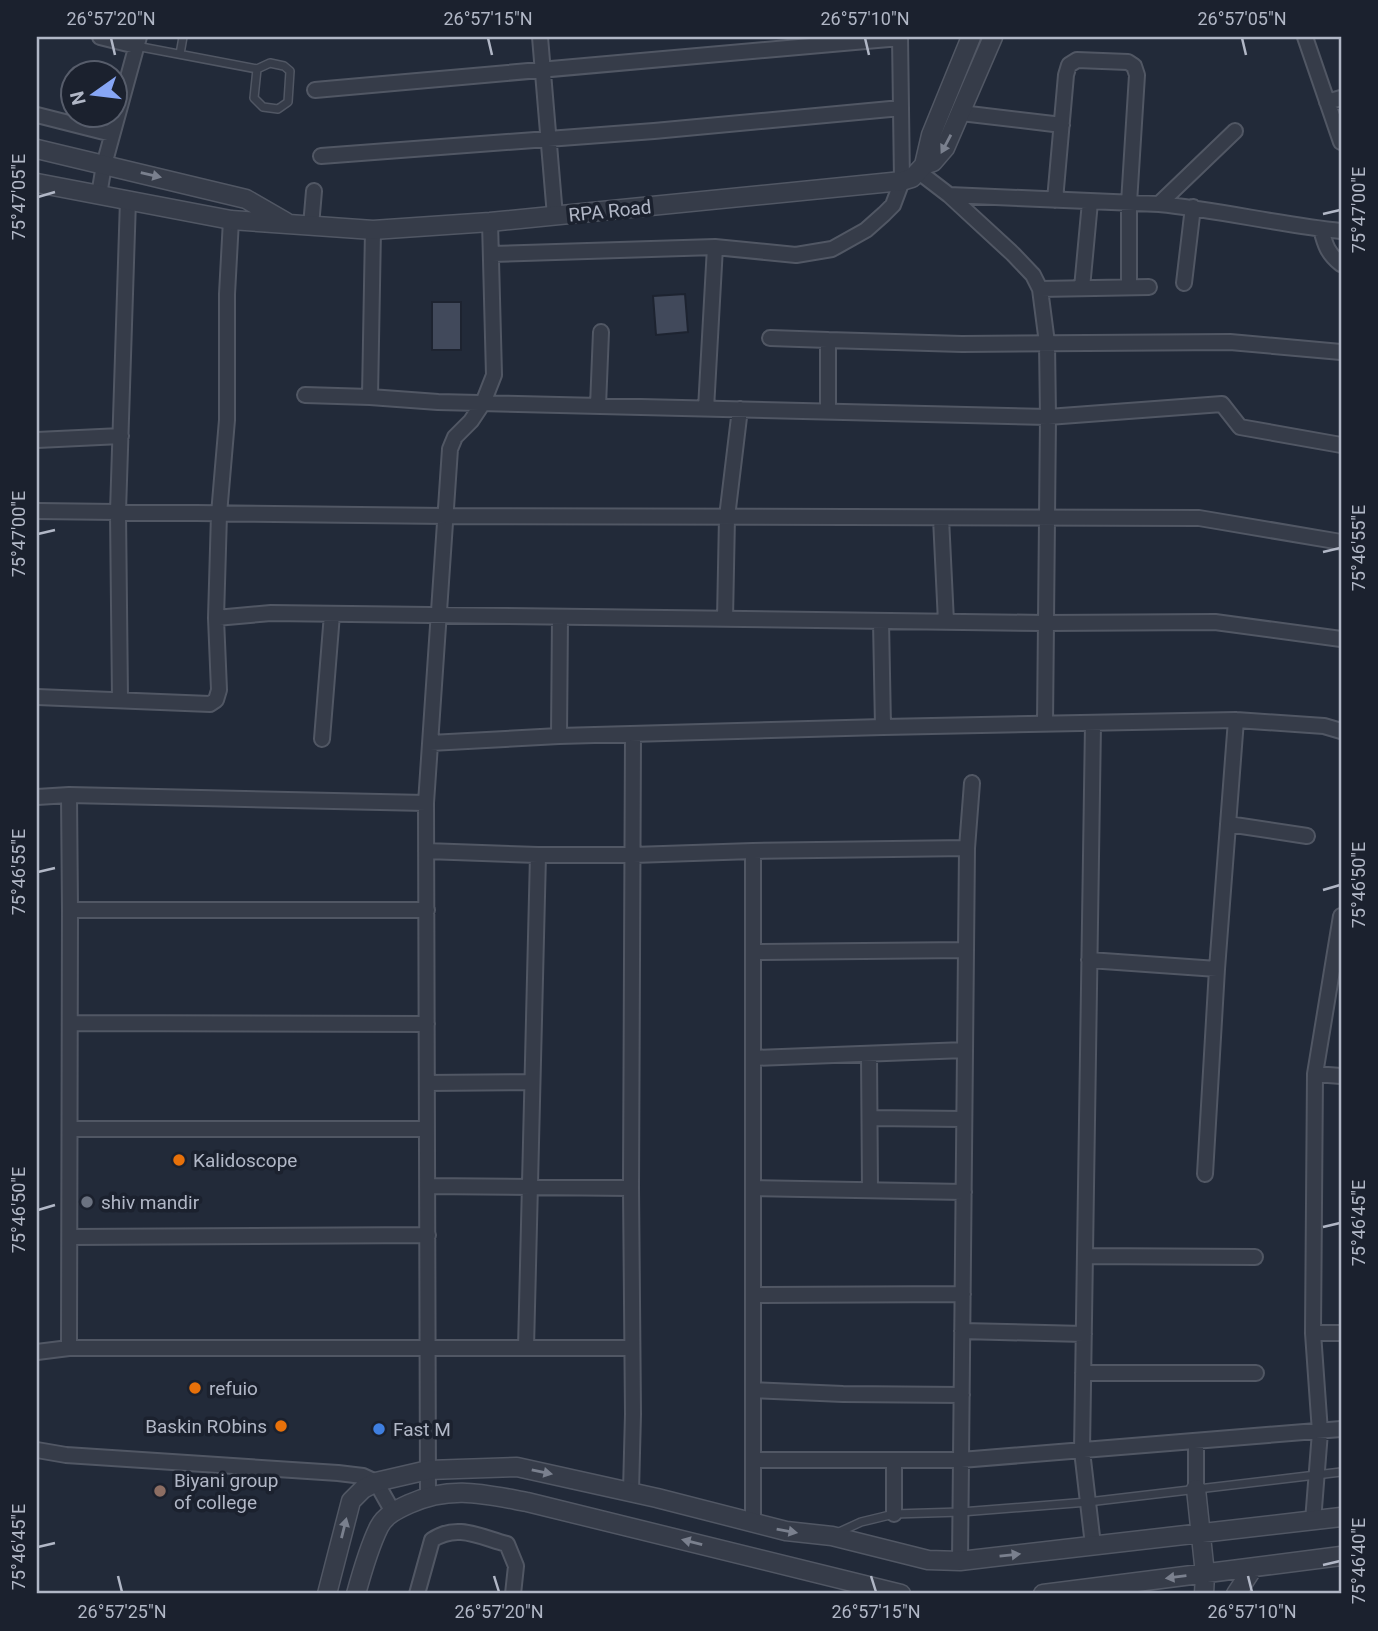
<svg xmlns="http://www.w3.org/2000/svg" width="1378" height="1631" viewBox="0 0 1378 1631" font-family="Roboto,sans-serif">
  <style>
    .building { fill: #41495b; stroke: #1d2330; stroke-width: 2 }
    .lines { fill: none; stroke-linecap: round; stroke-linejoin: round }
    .service-casing { stroke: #515764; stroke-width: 10 }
    .minor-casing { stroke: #515764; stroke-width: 18 }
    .tertiary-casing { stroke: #515764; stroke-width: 21 }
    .service { stroke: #363c49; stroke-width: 7 }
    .minor { stroke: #363c49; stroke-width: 14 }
    .tertiary { stroke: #363c49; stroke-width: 18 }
    .oneway { fill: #7a808e }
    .ticks { fill: none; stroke: #b1b7c6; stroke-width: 2.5 }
    .food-dot { fill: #e8710a; stroke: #1b212e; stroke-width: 2.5 }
    .worship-dot { fill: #6b7280; stroke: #1b212e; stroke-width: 2.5 }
    .shop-dot { fill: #3f7fe0; stroke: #1b212e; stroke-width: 2.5 }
    .education-dot { fill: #8d6e63; stroke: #1b212e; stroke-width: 2.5 }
    .labels { text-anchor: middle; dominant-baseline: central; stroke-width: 7; stroke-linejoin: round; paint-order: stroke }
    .street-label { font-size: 19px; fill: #b1b7c6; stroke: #1b212e }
    .poi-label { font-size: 19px; fill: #b1b7c6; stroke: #1b212e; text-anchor: start }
    .neatline { fill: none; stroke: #b1b7c6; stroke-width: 2.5 }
    .ticks-label { font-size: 18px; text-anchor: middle; fill: #b1b7c6 }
  </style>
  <rect width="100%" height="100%" fill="#222a39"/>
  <path class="building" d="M685 294 688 332 656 335 653 296Z
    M432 302H461V350H432Z"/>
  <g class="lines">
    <defs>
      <path id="service" d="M136 46 257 69
        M180 54 183 37
        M270 63 284 66 290 71 288 102 278 109 263 107 254 98 257 69Z
        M837 1533 861 1522 894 1514 961 1512 1088 1502 1341 1472"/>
      <path id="minor" d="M100 37 136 46
        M540 37 555 216
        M1305 37 1341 142
        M315 90 900 38
        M1327 102 1341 98
        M961 113 1062 125
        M37 115 112 134
        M321 156 654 131 901 108
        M919 172 949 195 1013 254 1033 275 1040 289 1047 343 1048 417 1045 723
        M99 195 104 165 139 37
        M949 195 1159 204C1220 210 1280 225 1341 231
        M1055 200 1066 75 1069 65 1077 60 1128 62 1134 66 1137 75 1129 203V287
        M1159 204 1235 131
        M311 226 314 191
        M1321 229C1325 245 1328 254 1341 264
        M373 230 370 397 438 402 1048 417 1222 404 1240 427 1341 445
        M492 254 715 247 796 255 832 249 866 230 884 214 893 205 902 181 900 37
        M1184 283 1193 207
        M1082 288 1090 202
        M1040 289 1149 287
        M770 338 828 340
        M305 395 370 397
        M598 406 601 332
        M706 409 715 247
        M828 412V340L962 344 1230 342 1341 352
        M37 440 121 436
        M37 511 446 516 1199 518 1341 542
        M941 518 946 622
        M216 618 271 613 1045 623 1215 622 1341 639
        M725 619 727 517 740 409
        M881 621 883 727
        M37 697 210 704 216 700 219 690 216 618 219 514 227 420V294L231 220
        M120 699 118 512 128 200
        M1093 724 1082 1451 1093 1545
        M559 736 560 617
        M322 739 332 614
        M430 743 559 736 883 727 1236 720 1324 726 1341 731
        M69 795 70 910H427
        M37 797 69 795 426 803
        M1228 824 1307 836
        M426 851 538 855 526 1348
        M753 851 967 848
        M538 855H633L753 851V1523
        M753 952 966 950
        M1089 960 1217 969
        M70 1023 427 1024
        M869 1054 870 1190
        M753 1058 965 1050
        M1315 1074 1341 1076
        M427 1083 532 1082
        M870 1118 964 1119
        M70 1129H427
        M1205 1174 1217 969 1236 720
        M427 1186 631 1188
        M753 1188 964 1192
        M70 1237 428 1235
        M1085 1256 1255 1257
        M753 1295 963 1294
        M962 1331 1084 1334
        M1313 1333H1341
        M69 1348H632
        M37 1352 69 1348 70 910
        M1083 1373H1256
        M753 1390 843 1394 962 1395
        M37 1450 66 1455 338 1473 363 1476 376 1482 393 1512
        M753 1460H961L1341 1429
        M894 1460V1514
        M1196 1489V1441
        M631 1491 633 1414 631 1188 633 735
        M428 1495 426 803 450 449 455 437 471 421 483 403 494 375 490 222
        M1313 1521 1320 1432 1313 1333 1315 1074 1341 916
        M960 1561 967 848 972 783
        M417 1594 432 1540C457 1523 480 1537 507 1544L516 1566 513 1594"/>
      <path id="tertiary" d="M37 149 246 199 286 222
        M924 165 933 162 945 148 993 37
        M37 183 231 220 373 230 490 222 902 181 912 178 924 165 931 135 971 37
        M1196 1489 1205 1574 1204 1594
        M327 1594 351 1501 363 1489 376 1482 428 1470 517 1467 657 1498 786 1531 832 1536 928 1560 960 1561 1341 1517
        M356 1594C362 1572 369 1547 379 1527 385 1515 398 1509 409 1504 451 1485 484 1494 527 1502L901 1594
        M1043 1594 1341 1556
        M1236 1594 1253 1568"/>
    </defs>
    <use href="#service" class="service-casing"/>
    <use href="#minor" class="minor-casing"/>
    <use href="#tertiary" class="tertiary-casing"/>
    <use href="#service" class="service"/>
    <use href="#minor" class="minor"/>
    <use href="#tertiary" class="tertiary"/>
  </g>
  <defs><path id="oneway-solid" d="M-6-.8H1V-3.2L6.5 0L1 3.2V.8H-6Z" transform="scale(1.75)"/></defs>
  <g class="oneway">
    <use href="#oneway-solid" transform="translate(946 144) rotate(118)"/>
    <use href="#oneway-solid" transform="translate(151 175) rotate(13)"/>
    <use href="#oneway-solid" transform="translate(542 1472) rotate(12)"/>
    <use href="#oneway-solid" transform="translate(344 1528) rotate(-76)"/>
    <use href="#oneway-solid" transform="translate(787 1531) rotate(10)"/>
    <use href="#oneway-solid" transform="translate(692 1542) rotate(-166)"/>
    <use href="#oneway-solid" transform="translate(1010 1555) rotate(-6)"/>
    <use href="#oneway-solid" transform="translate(1176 1577) rotate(173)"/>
  </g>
  <path class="ticks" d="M111 38 115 55M488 38 492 55M865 38 869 55M1242 38 1246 55M38 197 55 192M1323 214 1340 210M38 534 55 530M1323 552 1340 548M38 872 55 868M1323 890 1340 885M38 1210 55 1205M1323 1227 1340 1223M38 1547 55 1543M1323 1565 1340 1561M118 1576 122 1592M494 1576 499 1592M871 1576 876 1592M1248 1576 1252 1592"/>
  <g class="food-dot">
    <circle cx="179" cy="1160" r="7"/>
    <circle cx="195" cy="1388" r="7"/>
    <circle cx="281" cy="1426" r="7"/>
  </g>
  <circle class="worship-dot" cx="87" cy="1202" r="7"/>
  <circle class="shop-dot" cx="379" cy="1429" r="7"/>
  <circle class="education-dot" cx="160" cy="1491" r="7"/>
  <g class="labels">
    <g class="street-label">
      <text transform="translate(610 211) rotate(-6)">RPA Road</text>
    </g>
    <g class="poi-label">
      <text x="193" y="1160">Kalidoscope</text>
      <text x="101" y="1202">shiv mandir</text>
      <text x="209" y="1388">refuio</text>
      <text x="267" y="1426" text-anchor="end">Baskin RObins</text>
      <text x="393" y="1429">Fast M</text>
      <text x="174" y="1480">Biyani group<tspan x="174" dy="22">of college</tspan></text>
    </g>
  </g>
  <rect width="1378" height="1631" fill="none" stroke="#1b212e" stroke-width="77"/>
  <g transform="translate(94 94) rotate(256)"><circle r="33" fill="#1b212e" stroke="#575d6b" stroke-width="2"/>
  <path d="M0-5L12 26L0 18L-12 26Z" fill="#87a6f5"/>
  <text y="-10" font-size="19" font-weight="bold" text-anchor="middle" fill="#b1b7c6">N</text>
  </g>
  <rect x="38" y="38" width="1302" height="1554" class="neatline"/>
  <g class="ticks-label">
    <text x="111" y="25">26°57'20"N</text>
    <text x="488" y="25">26°57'15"N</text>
    <text x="865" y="25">26°57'10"N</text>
    <text x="1242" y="25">26°57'05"N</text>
    <text transform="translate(19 197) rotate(-90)" y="6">75°47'05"E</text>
    <text transform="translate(1359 210) rotate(-90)" y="6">75°47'00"E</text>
    <text transform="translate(19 534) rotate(-90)" y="6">75°47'00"E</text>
    <text transform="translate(1359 548) rotate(-90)" y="6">75°46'55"E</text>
    <text transform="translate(19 872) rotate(-90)" y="6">75°46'55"E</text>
    <text transform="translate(1359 885) rotate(-90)" y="6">75°46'50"E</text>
    <text transform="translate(19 1210) rotate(-90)" y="6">75°46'50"E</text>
    <text transform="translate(1359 1223) rotate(-90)" y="6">75°46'45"E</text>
    <text transform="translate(19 1547) rotate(-90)" y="6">75°46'45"E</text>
    <text transform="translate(1359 1561) rotate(-90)" y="6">75°46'40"E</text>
    <text x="122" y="1618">26°57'25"N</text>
    <text x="499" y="1618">26°57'20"N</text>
    <text x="876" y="1618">26°57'15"N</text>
    <text x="1252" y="1618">26°57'10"N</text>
  </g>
</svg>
